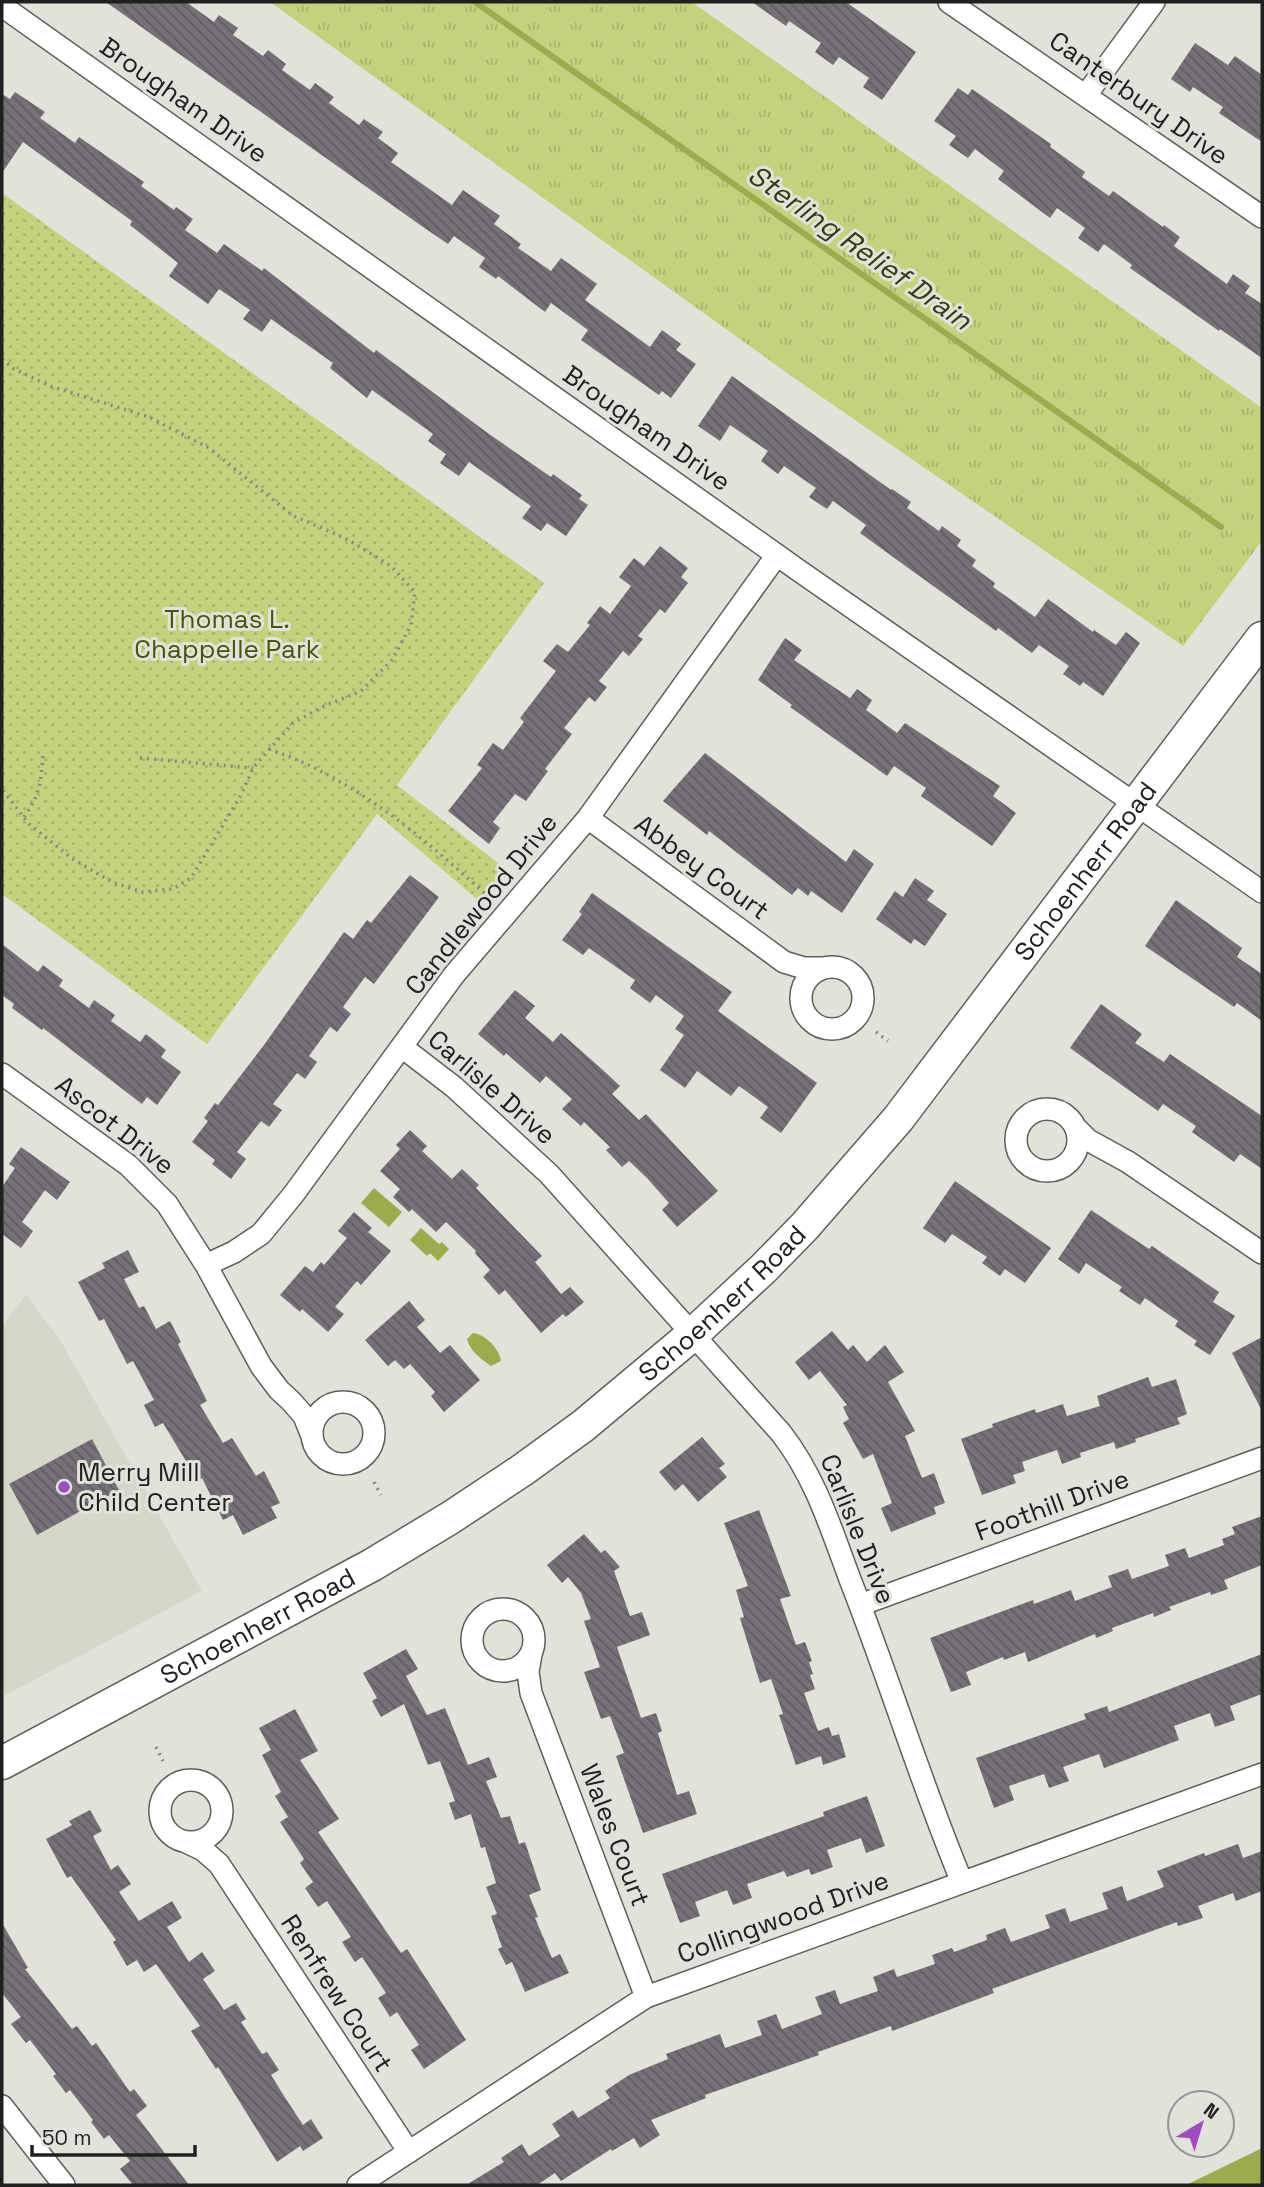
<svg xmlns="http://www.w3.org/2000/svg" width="1264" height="2187" viewBox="0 0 1264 2187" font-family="'Space Grotesk',sans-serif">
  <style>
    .built { fill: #d5d8c9 }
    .grass { fill: url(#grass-tufts) }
    .park { fill: url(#park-dots) }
    .water { fill: #9daa4d }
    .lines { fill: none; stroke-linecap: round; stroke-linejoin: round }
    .stream { stroke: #9daa4d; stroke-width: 6 }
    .building { fill: url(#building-back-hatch) }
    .minor-casing { stroke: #5e5f59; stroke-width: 24 }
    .secondary-casing { stroke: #5e5f59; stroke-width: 35 }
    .path { stroke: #888984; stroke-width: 3.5; stroke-dasharray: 2 5; stroke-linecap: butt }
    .minor { stroke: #fff; stroke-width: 21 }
    .secondary { stroke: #fff; stroke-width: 32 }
    .poi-dot { fill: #a04ebe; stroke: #e1e3db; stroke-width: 2.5 }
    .labels { text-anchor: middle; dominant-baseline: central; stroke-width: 6; stroke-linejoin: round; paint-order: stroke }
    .street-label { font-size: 26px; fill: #20201e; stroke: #e1e3db }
    .park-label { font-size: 26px; fill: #4b520c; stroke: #e1e3db }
    .poi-label { font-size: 26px; fill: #20201e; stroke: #e1e3db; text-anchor: start }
    .water-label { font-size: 28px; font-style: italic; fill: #363b14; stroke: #e1e3db }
  </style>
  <defs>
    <pattern id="grass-tufts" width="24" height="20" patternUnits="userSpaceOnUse" patternTransform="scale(1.75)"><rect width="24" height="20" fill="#c4d17d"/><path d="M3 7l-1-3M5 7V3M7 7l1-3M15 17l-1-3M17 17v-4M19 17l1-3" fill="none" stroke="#a8b36c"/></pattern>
    <pattern id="park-dots" width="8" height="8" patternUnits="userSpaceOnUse" patternTransform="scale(1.75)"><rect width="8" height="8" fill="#c4d17d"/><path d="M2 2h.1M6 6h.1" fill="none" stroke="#a8b36c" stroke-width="1.8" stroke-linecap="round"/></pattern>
    <pattern id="building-back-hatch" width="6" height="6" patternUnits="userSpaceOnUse" patternTransform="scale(1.75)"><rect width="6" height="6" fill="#757177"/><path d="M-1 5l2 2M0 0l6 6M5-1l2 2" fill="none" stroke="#605c61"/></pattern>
  </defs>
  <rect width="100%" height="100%" fill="#e1e3db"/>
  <path class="built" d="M26 1294 63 1345 202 1591 2 1697V1327Z"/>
  <path class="grass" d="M270 2H692L1262 408V541L1183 646 797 380Z"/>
  <path class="park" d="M2 193 544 583 397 785 506 869 478 900 377 814 207 1044 2 894Z"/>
  <path class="water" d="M374 1188 402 1212 389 1227 361 1203Z
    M421 1228 439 1244 442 1242 449 1249 438 1261 430 1253 427 1256 410 1240Z
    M473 1333C485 1334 500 1349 501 1361L491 1366C482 1360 469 1350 467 1339Z
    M1262 2148V2185H1186L1254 2152Z"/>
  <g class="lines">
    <path class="stream" d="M475 2 1221 527"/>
  </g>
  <path class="building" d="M106 2H186L214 22 219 15 238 28 233 35 263 56 268 50 286 64 282 70 310 90 315 83 334 97 329 103 359 125 364 119 383 132 378 138 398 153 391 162 452 205 463 190 500 216 494 224 521 244 518 248 551 271 561 258 597 284 585 300 650 347 662 330 681 344 676 350 696 364 671 398 662 391 659 395 581 340 588 330 551 303 545 312 498 276 496 279 479 267 485 258 454 236 448 244 423 227Z
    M752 2H846L916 52 882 100 863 87 869 78 839 57 833 65 815 52 821 43 789 21 786 26Z
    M1195 43 1228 65 1235 56 1262 75V142L1219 113 1223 107 1193 87 1190 92 1171 79Z
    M958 88 968 95 972 89 1051 144 1050 147 1085 172 1082 177 1109 196 1113 191 1163 227 1164 225 1180 237 1174 246 1227 284 1233 274 1250 286 1245 293 1262 304V358L1220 329 1219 331 1130 268 1132 265 1104 244 1098 252 1078 238 1085 228 1057 208 1050 218 998 179 1004 171 975 149 968 158 949 145 956 136 934 121Z
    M15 92 45 112 40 118 75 143 79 137 144 182 141 186 174 210 176 207 193 219 185 230 217 253 224 244 262 271 264 268 374 353 376 350 489 434 551 477 553 474 582 495 579 499 588 505 566 536 547 523 541 531 522 518 531 506 469 462 459 476 440 463 446 454 428 441 433 434 372 390 367 398 330 368 333 363 271 319 262 332 243 319 250 310 219 289 208 304 169 276 178 263 130 225 132 221 23 142 2 173V94L10 99Z
    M732 376 891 490 892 489 911 502 907 508 939 531 942 526 961 540 957 546 976 560 972 566 995 583 993 587 1035 617 1048 599 1093 632 1094 630 1116 645 1126 632 1140 643 1103 696 1083 682 1080 686 1063 674 1069 666 1039 645 1032 653 998 628 996 631 911 570 860 533 866 525 833 501 827 509 809 497 816 488 784 466 778 474 761 461 768 451 730 425 720 441 698 426Z
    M660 546 688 568 681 577 688 583 665 613 660 609 638 636 643 639 629 656 623 651 599 681 607 687 595 702 589 697 564 728 572 734 545 769 548 771 526 801 515 794 493 822 500 828 489 844 448 811 482 768 477 765 493 743 503 750 524 722 520 718 556 671 543 661 557 644 568 652 590 625 587 623 600 606 610 614 631 586 619 577 634 558 644 566Z
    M785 638 802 650 794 660 850 698 857 689 872 700 866 710 897 733 905 723 1000 786 993 796 1016 813 992 846 921 796 926 788 894 766 887 776 790 707 792 705 758 680Z
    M705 753 846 862 854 849 874 864 842 913 811 891 808 896 798 888 792 895 709 831 707 835 663 801Z
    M410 875 439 897 374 984 365 977 343 1007 351 1014 337 1032 330 1027 309 1056 317 1062 305 1079 297 1073 273 1104 282 1110 269 1127 261 1121 237 1152 246 1159 231 1179 212 1164 215 1160 192 1142 208 1121 204 1118 215 1103 218 1105 264 1045 344 932 353 939 367 920 371 923Z
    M915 878 934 891 927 900 947 914 925 946 914 939 911 944 876 919 895 891 903 897Z
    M592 893 732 992 718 1011 817 1083 781 1133 760 1118 768 1107 739 1086 731 1096 697 1071 685 1088 660 1070 684 1035 675 1029 684 1016 656 995 650 1003 630 988 635 980 589 948 583 955 562 940 582 914 579 912Z
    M1176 900 1242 948 1237 957 1262 974V1021L1237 1003 1234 1007 1145 946Z
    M2 944 38 972 43 965 63 980 59 986 89 1008 94 1000 115 1015 111 1021 140 1042 146 1034 166 1050 161 1057 181 1072 157 1105 147 1097 142 1104 43 1028 42 1030 12 1008 14 1004 2 995Z
    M515 990 535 1006 525 1018 553 1042 561 1033 604 1071 620 1086 612 1094 639 1120 646 1114 718 1191 677 1227 662 1210 669 1203 647 1178 629 1161 622 1167 606 1150 610 1147 584 1122 581 1126 562 1109 572 1099 546 1076 540 1083 506 1053 504 1056 478 1034Z
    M1101 1004 1142 1034 1135 1043 1164 1062 1170 1054 1262 1116V1169L1240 1154 1234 1162 1192 1132 1196 1126 1163 1104 1158 1111 1070 1048Z
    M410 1130 427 1146 422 1151 452 1179 462 1169 479 1185 476 1188 542 1256 535 1262 561 1294 570 1287 584 1302 566 1317 563 1314 541 1333 505 1290 499 1295 483 1277 490 1270 475 1253 476 1251 446 1222 436 1232 412 1209 409 1212 393 1197 400 1189 380 1171 400 1149 396 1145Z
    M21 1147 70 1182 57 1200 45 1190 22 1222 33 1231 21 1248 2 1234V1187L15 1168 9 1164Z
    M955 1181 1051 1248 1025 1283 1005 1269 1000 1276 982 1263 987 1257 952 1234 945 1243 923 1228Z
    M1091 1210 1149 1249 1152 1246 1219 1292 1213 1302 1235 1316 1210 1355 1194 1345 1197 1341 1175 1326 1178 1321 1145 1298 1140 1305 1119 1291 1122 1287 1086 1263 1079 1274 1058 1259Z
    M354 1212 372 1228 368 1232 391 1251 361 1285 357 1281 335 1307 344 1314 328 1332 302 1309 300 1312 280 1295 305 1266 313 1272 321 1262 324 1265 347 1238 338 1231Z
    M128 1250 139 1272 124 1279 139 1308 144 1306 156 1329 170 1321 181 1342 178 1344 207 1401 200 1405 223 1443 232 1438 256 1476 264 1471 280 1503 271 1507 277 1518 243 1535 233 1515 223 1520 202 1478 198 1481 163 1423 155 1427 144 1405 154 1400 133 1361 127 1364 104 1319 99 1321 78 1282 105 1268 102 1263Z
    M409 1301 425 1320 417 1327 440 1353 450 1345 480 1380 444 1412 431 1396 435 1392 410 1364 404 1369 395 1360 388 1366 365 1340Z
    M832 1331 848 1350 853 1345 867 1362 885 1345 904 1372 888 1382 915 1431 905 1436 922 1478 934 1473 945 1503 934 1507 936 1514 891 1532 881 1508 892 1503 873 1454 863 1459 843 1423 849 1419 843 1407 847 1405 820 1371 809 1380 795 1362Z
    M1262 1337V1411L1232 1353Z
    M1148 1377 1152 1387 1176 1379 1187 1414 1177 1418 1180 1424 1135 1439 1136 1442 1116 1449 1114 1442 1080 1453 1081 1457 1062 1464 1057 1450 1022 1462 1025 1471 1013 1475 1016 1483 982 1495 961 1439 993 1427 992 1424 1035 1409 1036 1413 1063 1404 1067 1416 1100 1406 1097 1396Z
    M702 1437 725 1464 719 1468 727 1477 698 1502 683 1484 675 1491 659 1472Z
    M92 1439 119 1490 37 1535 9 1484Z
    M759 1510 791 1596 780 1599 796 1645 805 1642 812 1661 809 1662 813 1674 810 1675 815 1689 804 1693 818 1731 829 1727 832 1736 839 1734 846 1757 823 1765 821 1756 796 1765 779 1715 783 1714 771 1679 760 1683 740 1618 744 1617 736 1590 748 1586 724 1523Z
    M1262 1516V1565L1224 1580 1228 1589 1211 1595 1210 1592 1169 1607 1171 1610 1154 1617 1153 1613 1112 1628 1113 1631 1096 1638 1095 1634 1028 1662 1025 1652 1004 1660 1003 1657 966 1672 971 1685 951 1692 930 1638 1033 1600 1034 1604 1071 1590 1075 1601 1112 1587 1108 1576 1128 1569 1132 1579 1169 1566 1165 1555 1185 1548 1189 1558 1224 1545 1222 1539 1235 1534 1232 1527Z
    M584 1534 601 1553 605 1550 620 1567 614 1571 630 1616 642 1612 650 1635 617 1647 641 1718 656 1713 662 1731 658 1733 677 1795 689 1791 697 1814 643 1833 616 1756 624 1753 610 1716 601 1719 584 1672 600 1667 584 1621 591 1619 581 1593 568 1577 562 1583 547 1565Z
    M406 1649 418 1669 406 1676 427 1715 445 1708 468 1765 489 1757 497 1777 486 1781 501 1818 510 1816 519 1844 525 1842 541 1890 529 1895 538 1917 535 1918 552 1958 560 1954 569 1973 525 1992 512 1962 506 1965 498 1949 502 1947 491 1916 497 1914 486 1887 496 1883 485 1847 481 1848 471 1814 455 1820 449 1803 455 1801 440 1761 428 1765 404 1704 381 1717 372 1701 377 1698 363 1673Z
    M1262 1654V1694L1230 1706 1235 1720 1215 1727 1210 1713 1174 1726 1179 1740 1104 1768 1099 1754 1063 1767 1069 1781 1049 1788 1044 1774 1009 1786 1014 1800 994 1808 976 1758 1086 1719 1084 1714 1107 1706 1109 1712Z
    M295 1709 318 1751 300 1760 339 1819 318 1832 401 1953 407 1949 466 2040 424 2069 411 2050 419 2045 397 2012 390 2017 378 1998 386 1993 362 1957 355 1962 342 1942 351 1937 327 1901 318 1907 305 1888 313 1882 300 1863 304 1859 280 1822 288 1817 275 1796 281 1792 262 1755 271 1750 259 1728Z
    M867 1796 885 1846 866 1853 861 1838 827 1850 833 1867 811 1875 809 1869 787 1877 784 1871 747 1884 752 1898 733 1905 727 1890 695 1902 700 1916 680 1923 662 1874 824 1816 823 1812Z
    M90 1810 102 1831 93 1836 111 1870 118 1865 131 1884 119 1892 139 1921 172 1901 182 1918 167 1927 189 1962 202 1952 215 1971 203 1979 224 2010 236 2003 246 2019 241 2022 262 2054 267 2052 279 2070 271 2075 284 2096 303 2125 311 2119 323 2138 303 2151 300 2146 277 2162 218 2067 216 2069 191 2031 200 2026 156 1964 144 1972 137 1960 127 1966 113 1942 116 1940 71 1876 67 1878 46 1839 72 1825 69 1821Z
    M1238 1844 1243 1858 1262 1851V1891L1236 1901 1233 1893 1198 1906 1203 1918 1178 1926 1177 1922 992 1989 994 1993 938 2014 892 2031 891 2026 818 2052 819 2055 705 2095 706 2098 651 2120 660 2135 640 2148 634 2138 612 2151 611 2149 561 2181 555 2173 537 2185H466L504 2162 501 2158 522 2144 529 2156 560 2136 552 2124 573 2110 578 2118 610 2098 605 2091 629 2075 668 2059 666 2054 720 2034 725 2048 762 2035 757 2021 776 2014 782 2029 822 2014 815 1997 835 1990 840 2004 878 1991 873 1977 894 1969 897 1977 935 1964 932 1955 952 1948 954 1952 987 1940 986 1935 1005 1928 1011 1942 1050 1928 1045 1915 1065 1908 1070 1922 1108 1909 1102 1893 1122 1886 1127 1901 1164 1887 1157 1871 1204 1853 1205 1856Z
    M2 1923 28 1968 25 1969 72 2029 77 2026 92 2046 96 2043 130 2092 134 2089 147 2106 136 2115 189 2185H133L120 2169 130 2161 109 2135 104 2139 91 2122 93 2120 70 2090 66 2093 53 2076 56 2074 30 2040 26 2043 11 2024 21 2017 2 1993Z"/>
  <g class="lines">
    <defs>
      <path id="minor" d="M949 2 1262 217
        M2 6 798 570 1262 892
        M1086 95 1154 2
        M588 818 784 962 804 968H824
        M801 998a31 31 0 1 1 62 0a31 31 0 1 1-62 0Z
        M402 1047 454 1087 549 1174 781 1433C816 1478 831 1529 851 1582 890 1681 921 1784 962 1882
        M2 1074 128 1165 167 1204 206 1265 261 1366 279 1390 291 1401 304 1416 312 1436
        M1016 1140a31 31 0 1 1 62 0a31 31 0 1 1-62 0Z
        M1075 1127 1088 1140 1128 1162 1262 1253
        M206 1265 234 1252 261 1234 293 1195 454 975 588 818 777 555
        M312 1433a31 31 0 1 1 62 0a31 31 0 1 1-62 0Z
        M860 1605 1262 1458
        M472 1640a31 31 0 1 1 62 0a31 31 0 1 1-62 0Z
        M531 1654 528 1672 531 1693 646 1997
        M160 1811a31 31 0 1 1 62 0a31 31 0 1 1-62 0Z
        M186 1842 203 1850 219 1864 409 2152
        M2 2106 64 2185
        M358 2185 646 1997 1262 1774"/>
      <g id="secondary">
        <path id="s1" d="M2 1763 372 1565 450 1518 521 1471 583 1426 693 1334 764 1268 805 1226 898 1119 1262 638"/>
      </g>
    </defs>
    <use href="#minor" class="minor-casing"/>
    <use href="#secondary" class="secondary-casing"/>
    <path class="path" d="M2 359 14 369 50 386 149 417 209 448 292 515 345 538 391 566 415 592 411 625 392 660 361 691 322 707 293 723 253 768 241 795 191 878 173 889 142 892 112 882 71 858 28 823 2 789
      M269 749C356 779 425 839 492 900
      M140 758 253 768
      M24 817C40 795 41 781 43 755
      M876 1032 888 1041
      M374 1482 381 1495
      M156 1747 163 1761"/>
    <use href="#minor" class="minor"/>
    <use href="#secondary" class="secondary"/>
  </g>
  <circle class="poi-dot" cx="64" cy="1487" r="7"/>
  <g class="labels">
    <g class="street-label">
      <text transform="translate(1139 98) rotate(35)">Canterbury Drive</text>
      <text transform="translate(184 100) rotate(35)">Brougham Drive</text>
      <text transform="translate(647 428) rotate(35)">Brougham Drive</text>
      <text transform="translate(702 867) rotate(36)">Abbey Court</text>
      <text stroke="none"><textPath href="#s1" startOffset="1424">Schoenherr Road</textPath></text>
      <text transform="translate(481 904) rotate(-51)">Candlewood Drive</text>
      <text transform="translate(492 1087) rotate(41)">Carlisle Drive</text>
      <text transform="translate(115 1125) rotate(38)">Ascot Drive</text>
      <text stroke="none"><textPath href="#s1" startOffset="858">Schoenherr Road</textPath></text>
      <text transform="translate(1052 1505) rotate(-20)">Foothill Drive</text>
      <text transform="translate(858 1529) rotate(68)">Carlisle Drive</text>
      <text stroke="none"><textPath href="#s1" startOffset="290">Schoenherr Road</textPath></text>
      <text transform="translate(615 1835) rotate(69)">Wales Court</text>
      <text transform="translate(783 1917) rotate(-20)">Collingwood Drive</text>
      <text transform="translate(337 1993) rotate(57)">Renfrew Court</text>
    </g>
    <g class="park-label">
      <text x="227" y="619">Thomas L.<tspan x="227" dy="30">Chappelle Park</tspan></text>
    </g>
    <g class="poi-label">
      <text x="78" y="1472">Merry Mill<tspan x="78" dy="30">Child Center</tspan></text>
    </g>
    <g class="water-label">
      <text transform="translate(860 247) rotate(35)">Sterling Relief Drain</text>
    </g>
  </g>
  <rect width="1264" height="2187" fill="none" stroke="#20201e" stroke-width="7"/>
  <g transform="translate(1201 2124) rotate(38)"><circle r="33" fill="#e1e3db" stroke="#94958f" stroke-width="2"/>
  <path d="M0-5L12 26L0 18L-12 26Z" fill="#a04ebe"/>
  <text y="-10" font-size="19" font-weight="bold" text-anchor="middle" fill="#20201e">N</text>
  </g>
  <path d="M32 2145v10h163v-10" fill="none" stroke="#20201e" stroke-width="3.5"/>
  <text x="42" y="2145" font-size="21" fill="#20201e" stroke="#e1e3db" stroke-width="5" paint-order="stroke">50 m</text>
</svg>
